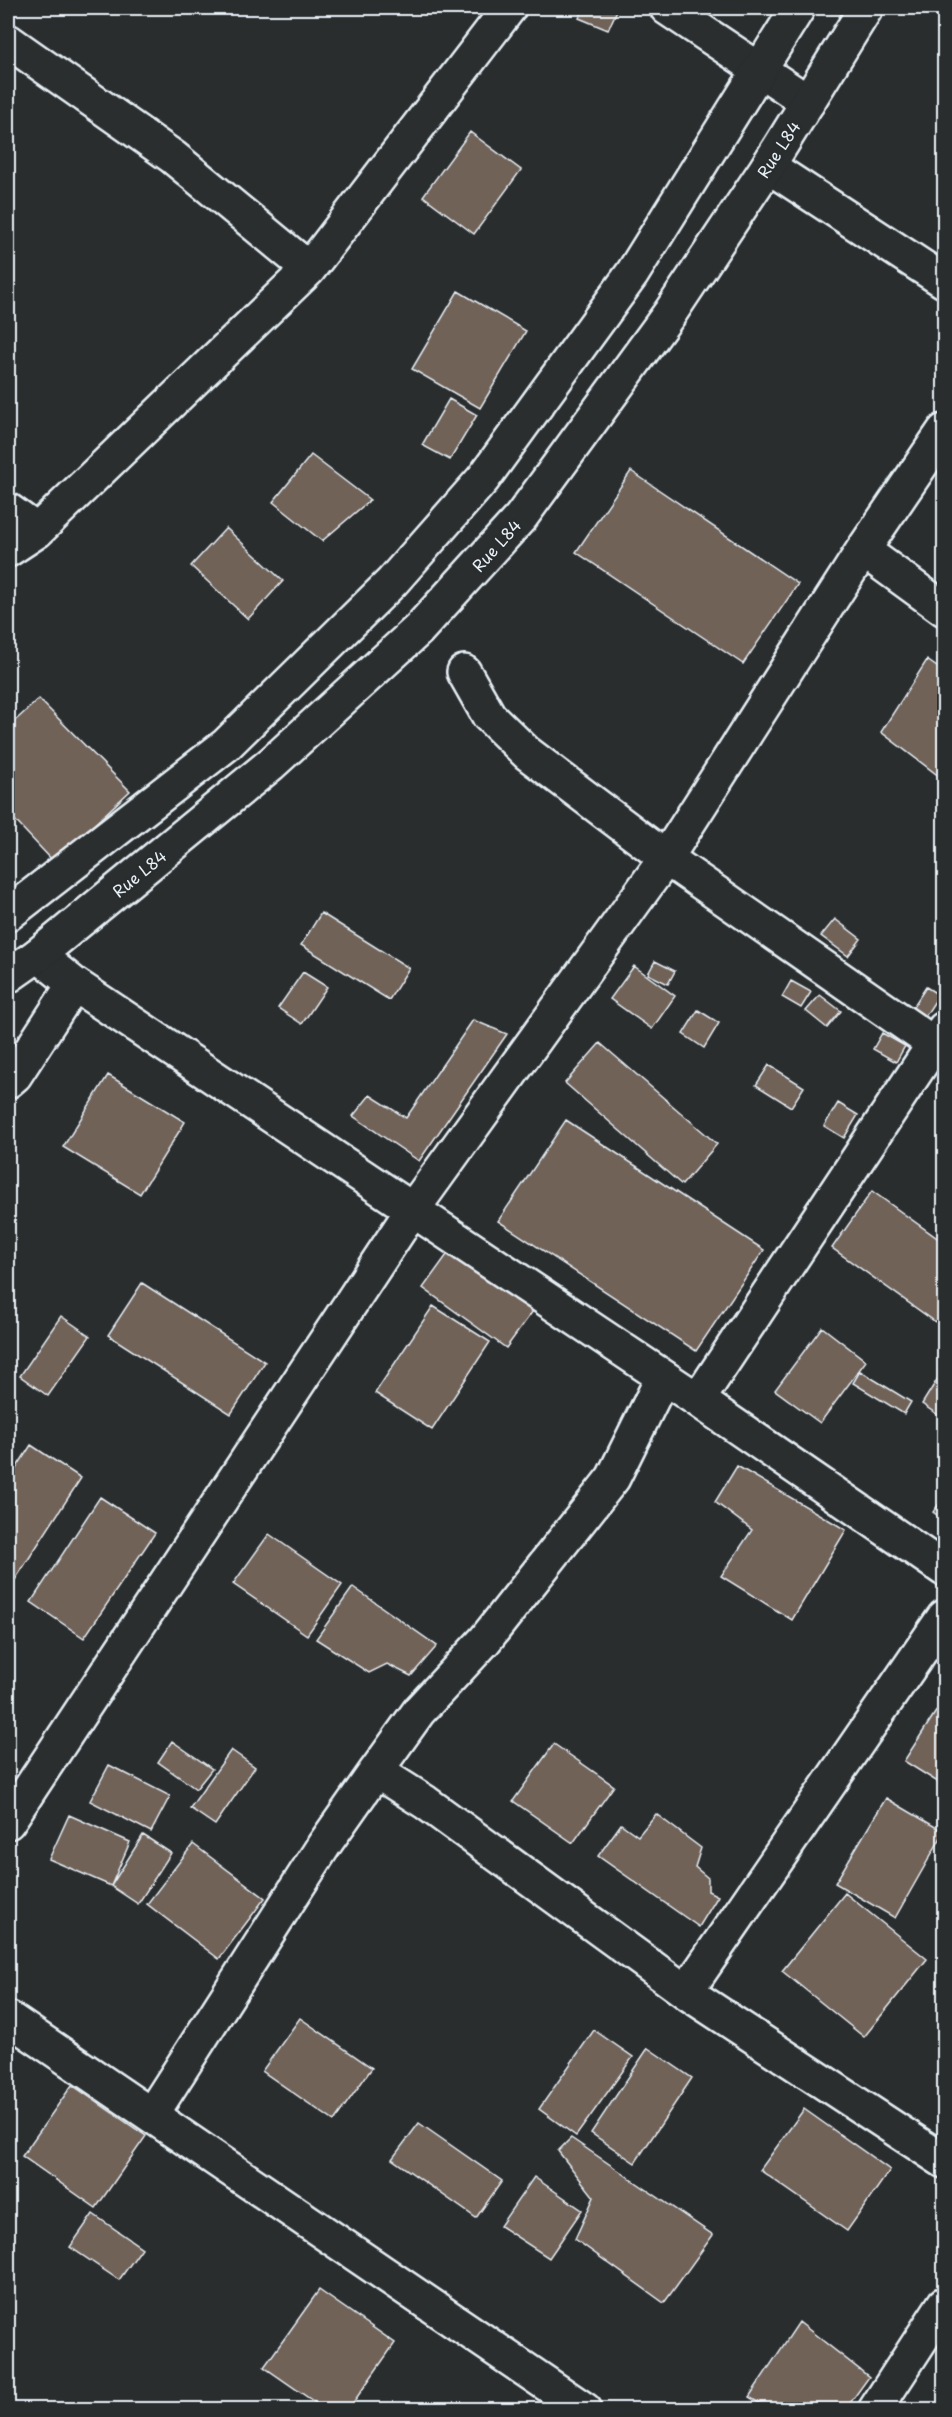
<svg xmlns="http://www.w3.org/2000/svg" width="952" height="2417" viewBox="0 0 952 2417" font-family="'Playpen Sans',sans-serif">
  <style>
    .building { fill: #716258; stroke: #e8f1f8; stroke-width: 1.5 }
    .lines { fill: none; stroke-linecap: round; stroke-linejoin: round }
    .street-casing { stroke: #e8f1f8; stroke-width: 38 }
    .secondary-casing { stroke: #e8f1f8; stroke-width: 38 }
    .street { stroke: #2a2d2e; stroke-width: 33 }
    .secondary { stroke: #2a2d2e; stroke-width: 33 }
    .labels { text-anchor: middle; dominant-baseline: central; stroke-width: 5; stroke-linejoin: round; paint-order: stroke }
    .street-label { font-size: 16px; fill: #e8f1f8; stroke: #2a2d2e }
  </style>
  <rect width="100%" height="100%" fill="#2a2d2e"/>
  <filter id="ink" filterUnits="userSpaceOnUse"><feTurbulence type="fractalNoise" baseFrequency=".0167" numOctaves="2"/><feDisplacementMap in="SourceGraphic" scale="12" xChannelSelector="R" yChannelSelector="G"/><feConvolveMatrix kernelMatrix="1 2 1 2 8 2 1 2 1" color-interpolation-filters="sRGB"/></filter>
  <g filter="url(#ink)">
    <path class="building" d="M584 8H618L608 30 579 18Z
      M470 132 521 170 474 234 423 196Z
      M458 291 526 331 480 408 412 369Z
      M449 399 477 415 450 460 422 445Z
      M311 455 370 500 322 541 273 502Z
      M631 471 798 584 743 664 576 552Z
      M226 528 283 581 248 619 191 566Z
      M927 660 944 672V780L881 732Z
      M39 699 130 791 54 862 8 813V727Z
      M321 913 409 968 389 1000 301 945Z
      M835 919 861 939 848 956 821 936Z
      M655 961 675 971 668 984 648 974Z
      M634 966 675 996 652 1029 610 999Z
      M303 972 327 987 302 1024 278 1008Z
      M791 981 811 992 801 1008 782 997Z
      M926 987 939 995 924 1018 911 1010Z
      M820 995 841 1011 827 1028 806 1011Z
      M698 1010 719 1023 704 1048 683 1034Z
      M473 1020 507 1034 419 1161 353 1116 370 1095 406 1118Z
      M882 1033 905 1046 896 1062 873 1049Z
      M600 1043 717 1144 682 1185 565 1083Z
      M769 1065 804 1087 791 1107 756 1085Z
      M108 1075 185 1122 140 1194 63 1147Z
      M838 1103 858 1115 844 1138 824 1126Z
      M566 1120 764 1250 696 1351 498 1221Z
      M872 1191 944 1243V1328L832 1248Z
      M449 1252 533 1311 506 1348 423 1288Z
      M142 1283 265 1362 231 1414 108 1335Z
      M433 1306 490 1342 432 1430 375 1393Z
      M61 1316 90 1336 48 1396 20 1376Z
      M822 1327 866 1361 820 1423 775 1390Z
      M860 1371 911 1402 904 1414 853 1383Z
      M940 1375 944 1377V1419L922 1404Z
      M31 1445 81 1478 11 1586 8 1583V1481Z
      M737 1466 846 1530 792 1620 721 1576 752 1530 715 1502Z
      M100 1497 155 1533 84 1638 31 1602Z
      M944 1497V1520L933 1512Z
      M269 1534 342 1585 307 1635 233 1584Z
      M353 1587 437 1646 411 1676 387 1664 369 1673 316 1639Z
      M937 1710 944 1716V1786L904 1761Z
      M172 1741 212 1769 196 1789 158 1762Z
      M554 1744 614 1786 573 1843 513 1801Z
      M231 1750 255 1767 215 1825 190 1808Z
      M109 1765 170 1796 151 1832 90 1801Z
      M886 1798 944 1832 895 1918 835 1883Z
      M656 1814 701 1848 695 1867 708 1878V1891L718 1896 699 1927 598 1856 621 1824 638 1836Z
      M69 1815 130 1842 111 1886 49 1859Z
      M143 1835 171 1853 138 1904 111 1886Z
      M193 1844 265 1898 219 1959 147 1904Z
      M845 1893 927 1959 864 2037 782 1971Z
      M300 2018 372 2068 334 2121 262 2071Z
      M594 2030 633 2057 576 2136 539 2109Z
      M648 2048 692 2078 635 2163 591 2133Z
      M72 2085 146 2136 96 2208 22 2156Z
      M804 2109 890 2170 847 2231 760 2170Z
      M419 2123 502 2181 476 2218 392 2159Z
      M571 2138 713 2235 664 2303 575 2239 594 2197 558 2151Z
      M534 2177 582 2210 549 2258 500 2226Z
      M93 2214 142 2248 119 2280 70 2247Z
      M319 2290 395 2343 348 2410H326L264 2367Z
      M799 2322 869 2377 845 2410H771L749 2397Z"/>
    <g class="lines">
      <defs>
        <path id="street" d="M667 8 808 102
          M8 41 173 157 309 269
          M768 166 944 281
          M8 510 37 531
          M8 550 37 531 309 269 509 8
          M863 550 944 609
          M464 672 489 716 527 753 666 858 934 1044
          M38 955 74 984 698 1400 944 1569
          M8 1081 15 1075 74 984
          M698 1400 944 1029
          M376 1771 419 1711 485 1640 613 1478 663 1377
          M8 1822 413 1209 666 858 863 550 944 431
          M686 1992 944 1617
          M8 2018 585 2410
          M152 2114 324 1845 376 1771 425 1802 686 1992 944 2161
          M875 2410 944 2304"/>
        <path id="secondary" d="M8 914 226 745 392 582 483 479 632 274 798 8
          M8 976 38 955 271 764 418 630 521 517 670 313 768 166 866 8"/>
      </defs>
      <use href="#street" class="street-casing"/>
      <use href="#secondary" class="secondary-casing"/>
      <use href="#street" class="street"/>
      <use href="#secondary" class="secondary"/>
    </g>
  </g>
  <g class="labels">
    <g class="street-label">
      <text transform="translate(778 149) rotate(-57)">Rue L84</text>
      <text transform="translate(496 545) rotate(-48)">Rue L84</text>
      <text transform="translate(139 873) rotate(-39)">Rue L84</text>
    </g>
  </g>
  <rect width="952" height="2417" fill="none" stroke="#2a2d2e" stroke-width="30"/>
  <rect x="15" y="15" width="922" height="2387" fill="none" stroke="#e8f1f8" stroke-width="2" filter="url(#ink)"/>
</svg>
